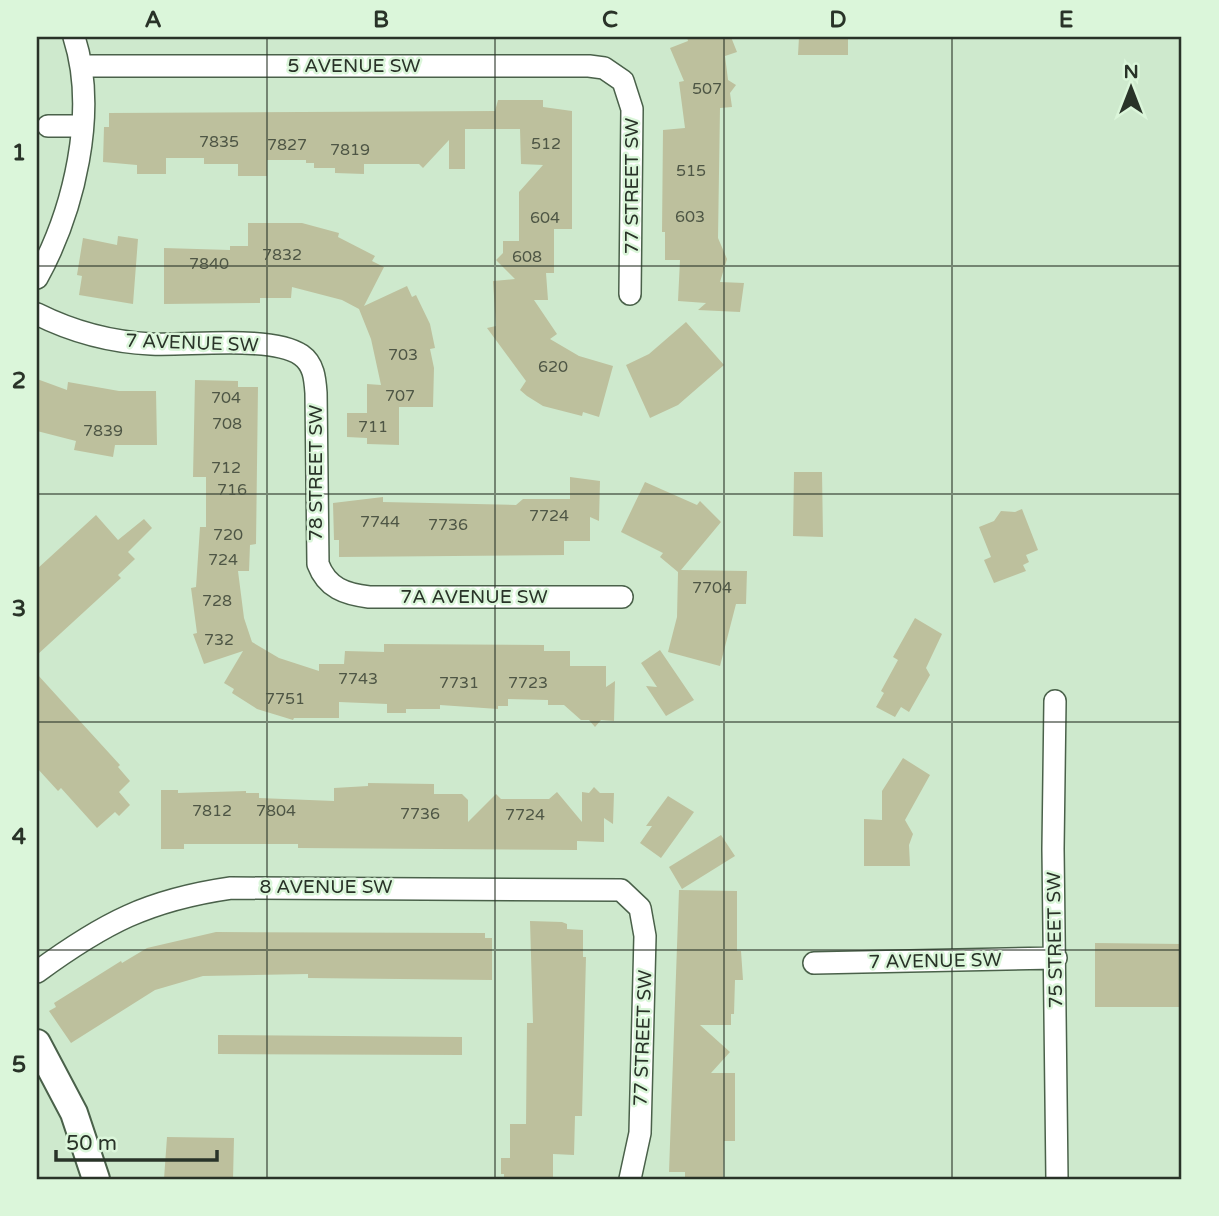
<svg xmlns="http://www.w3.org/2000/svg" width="1219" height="1216" viewBox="0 0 1219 1216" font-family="'Varela Round',sans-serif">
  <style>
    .building { fill: #bdc09d }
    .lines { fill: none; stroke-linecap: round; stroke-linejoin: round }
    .minor-casing { stroke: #4a614a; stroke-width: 24 }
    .tertiary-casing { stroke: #4a614a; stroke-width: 30 }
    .minor { stroke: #fff; stroke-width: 21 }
    .tertiary { stroke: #fff; stroke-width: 26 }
    .grid { fill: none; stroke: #293328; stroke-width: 2; stroke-opacity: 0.55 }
    .labels { text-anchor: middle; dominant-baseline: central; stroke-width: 5; stroke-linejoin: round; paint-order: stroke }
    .number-label { font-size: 16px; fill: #4e5645 }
    .street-label { font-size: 19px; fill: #293328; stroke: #dbf6da }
    .neatline { fill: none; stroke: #293328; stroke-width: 2.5 }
    .grid-label { font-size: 23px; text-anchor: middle; font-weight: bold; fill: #293328 }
  </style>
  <rect width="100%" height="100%" fill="#cee9cd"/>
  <path class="building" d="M687 37H731L737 52 725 56 728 80 736 85 730 93 732 107 720 108 718 238 727 259 720 282 744 283 740 312 698 310 706 303 678 301 680 260H665V232H662L663 130 685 128 679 82 684 81 670 48 688 41Z
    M799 37H848V55H798Z
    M498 100H543V107L572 111V229H554V273H546L548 300H534L557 334 550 339 579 356 613 366 599 417 583 412 582 416 543 406 527 396 520 390 526 381 487 328 496 326 493 281 515 279 496 260 503 253V241H519V192L543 165 521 164 520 129H465V169H449V140L423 168 419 164H364V174L335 173V168H314V163H306V160H267V176H238V164H204V158H166V174H137V165L103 162 104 127H109V113L495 111Z
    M248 223H302L339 233 338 237 375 256 372 261 384 267 364 306 407 286 412 297 416 295 430 324 435 348 430 349 434 368 433 407H399V445L367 444V438L347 437V413H367V384L381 385 371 339 359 309 342 300 292 287 291 298H260V303L164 304V248L230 250V246H248Z
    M118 236 138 239 133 304 79 295 82 276 77 275 83 238 117 245Z
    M686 322 724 365 678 405 650 418 626 365 649 354Z
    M37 379 67 390 68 382 119 391H156L157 445H115L113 457 74 450 76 441 37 431Z
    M195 380 238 381V387H258L256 544 250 545 249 571H238L244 618 252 642 279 658 319 671V664H344L345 651 384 652V644L544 645V651H570V666H606V687L615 681 614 721 601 720 595 727 589 720H581L564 705H548V700L508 699V706H498V709L440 705V709H406V713H387V704L339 702V718H294L293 720 257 709 232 693 234 689 224 683 243 651 204 664 193 634 197 633 191 588 196 587 200 527H206V477H193Z
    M794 472H822L823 537 793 536Z
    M570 477 600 481 599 521 590 517V541H564V555L339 557V540H334L333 503 383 497V502L516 505 523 499H570Z
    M645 482 697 505 700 501 721 522 681 570 747 571 746 604H736L720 666 668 652 677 617 678 572 660 557 663 553 621 532Z
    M1022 509 1038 550 1026 555 1029 562 1023 565 1026 571 994 583 984 560 991 557 979 527 994 521 1001 511 1015 512Z
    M96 515 118 540 144 519 152 528 128 552 135 559 118 575 121 578 37 655V569Z
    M915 618 942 634 926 668 930 675 909 712 901 707 895 717 876 707 884 693 881 691 898 660 893 657Z
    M660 650 694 700 666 716 646 686 657 687 641 663Z
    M37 674 120 765 118 767 130 781 119 792 130 805 119 816 115 812 97 828 61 788 58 791 37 768Z
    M903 758 930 775 905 820 913 834 909 845 910 866H864V819L882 820V791Z
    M368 783 434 784V794H462L468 800V822L496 794 501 799H549L557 792 582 822V792L589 793 594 787 600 793H614L613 824 604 818V842L577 841V850L298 848V844H184V849H161V790H178V793L246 791V793H259V798L334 801V788L368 786Z
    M668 796 694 812 661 858 640 843 652 826H646Z
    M721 835 735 856 682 889 669 867Z
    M679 890 737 891V951H741L743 980H735L734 1014H731V1025H700L730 1052 711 1073H735V1141H724L723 1179H685V1172H669Z
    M530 921 562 922 567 924V929L583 930V957H586L582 1116H575L574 1155 553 1154V1179H504V1174H501V1158H510V1124H526L527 1023H533Z
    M216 932 485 933V938H492V980L308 978V974L203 976 155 990 71 1043 49 1011 56 1007 54 1003 121 961 122 963 147 948Z
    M1095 943 1182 944V1007H1095Z
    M218 1035 462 1037V1055L218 1054Z
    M167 1137 234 1138 233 1179H164Z"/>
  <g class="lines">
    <defs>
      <path id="minor" d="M81 66H589L604 68 623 81 632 109 630 294
        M48 126H82
        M37 278C74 211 98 112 74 37
        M37 314C73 332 110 342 151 344 188 346 272 335 301 355 314 364 315 379 316 393L318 564C327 588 345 594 369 597H622
        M1055 701 1053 849 1057 1179
        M814 963 1056 958
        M37 972C104 923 148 900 231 888L621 890 640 908 645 936 640 1133 630 1179"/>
      <path id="tertiary" d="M37 1043 74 1113 96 1179"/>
    </defs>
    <use href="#minor" class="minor-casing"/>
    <use href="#tertiary" class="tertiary-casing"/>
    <use href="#minor" class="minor"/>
    <use href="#tertiary" class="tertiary"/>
  </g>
  <path class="grid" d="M267 37V1179M495 37V1179M724 37V1179M952 37V1179M37 266H1182M37 494H1182M37 722H1182M37 950H1182"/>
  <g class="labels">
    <g class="number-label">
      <text x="707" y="89">507</text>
      <text x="219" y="142">7835</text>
      <text x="546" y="144">512</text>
      <text x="287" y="145">7827</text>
      <text x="350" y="150">7819</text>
      <text x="691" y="171">515</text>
      <text x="690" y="217">603</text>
      <text x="545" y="218">604</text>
      <text x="282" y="255">7832</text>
      <text x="527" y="257">608</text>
      <text x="209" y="264">7840</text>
      <text x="403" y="355">703</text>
      <text x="553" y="367">620</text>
      <text x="400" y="396">707</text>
      <text x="226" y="398">704</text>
      <text x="227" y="424">708</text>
      <text x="373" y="427">711</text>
      <text x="103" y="431">7839</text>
      <text x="226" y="468">712</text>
      <text x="232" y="490">716</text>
      <text x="549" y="516">7724</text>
      <text x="380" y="522">7744</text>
      <text x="448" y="525">7736</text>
      <text x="228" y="535">720</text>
      <text x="223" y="560">724</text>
      <text x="712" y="588">7704</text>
      <text x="217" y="601">728</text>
      <text x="219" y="640">732</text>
      <text x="358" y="679">7743</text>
      <text x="459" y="683">7731</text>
      <text x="528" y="683">7723</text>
      <text x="285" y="699">7751</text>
      <text x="212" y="811">7812</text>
      <text x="276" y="811">7804</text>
      <text x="420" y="814">7736</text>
      <text x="525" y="815">7724</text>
    </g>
    <g class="street-label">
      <text x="354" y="66">5 AVENUE SW</text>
      <text transform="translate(632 186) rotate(-90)">77 STREET SW</text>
      <text transform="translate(192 343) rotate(2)">7 AVENUE SW</text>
      <text transform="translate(316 473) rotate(-90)">78 STREET SW</text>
      <text x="474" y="597">7A AVENUE SW</text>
      <text x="326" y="887">8 AVENUE SW</text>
      <text transform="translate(1055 940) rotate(-91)">75 STREET SW</text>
      <text transform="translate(935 961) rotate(-1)">7 AVENUE SW</text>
      <text transform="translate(643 1038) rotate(-88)">77 STREET SW</text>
    </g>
  </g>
  <rect width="1219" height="1216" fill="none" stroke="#dbf6da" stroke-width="77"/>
  <g transform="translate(1131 88)" stroke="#dbf6da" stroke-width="5" paint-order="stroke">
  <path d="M0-5L12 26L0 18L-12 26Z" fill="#293328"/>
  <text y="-10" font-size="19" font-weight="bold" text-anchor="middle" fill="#293328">N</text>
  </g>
  <path d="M56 1150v10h161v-10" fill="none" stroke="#293328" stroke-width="3.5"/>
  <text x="66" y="1150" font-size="21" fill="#293328" stroke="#dbf6da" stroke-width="5" paint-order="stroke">50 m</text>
  <rect x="38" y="38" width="1142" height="1140" class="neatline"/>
  <g class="grid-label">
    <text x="153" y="27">A</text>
    <text x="381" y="27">B</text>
    <text x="610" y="27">C</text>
    <text x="838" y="27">D</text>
    <text x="1066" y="27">E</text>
    <text x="19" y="160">1</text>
    <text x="19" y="388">2</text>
    <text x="19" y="616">3</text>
    <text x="19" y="844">4</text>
    <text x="19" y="1072">5</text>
  </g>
</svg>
